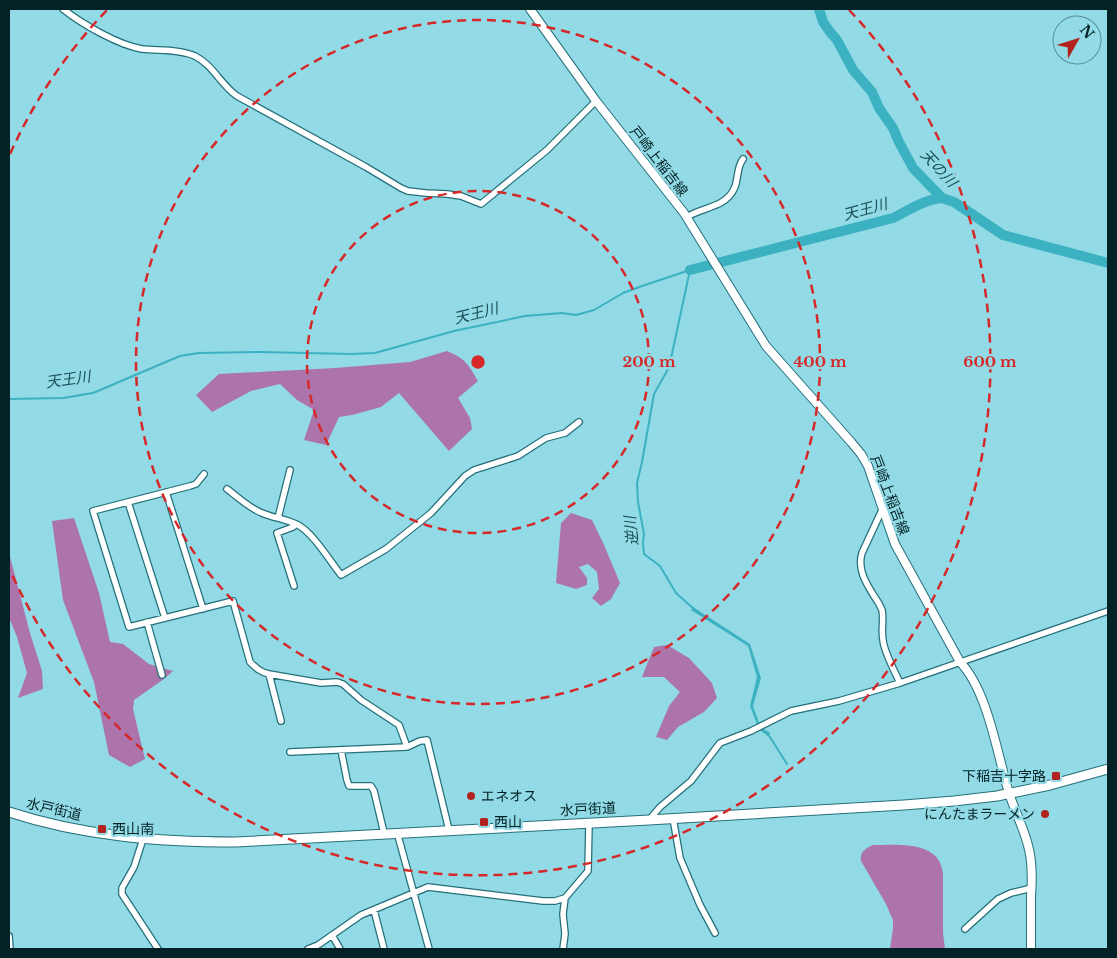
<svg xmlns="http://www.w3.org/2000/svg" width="1117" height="958" viewBox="0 0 1117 958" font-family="'Libre Baskerville','Noto Sans JP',serif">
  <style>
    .forest { fill: #ad73ab }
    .water { fill: #3cb1c1 }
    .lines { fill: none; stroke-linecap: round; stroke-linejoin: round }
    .stream { stroke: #3cb1c1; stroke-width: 2 }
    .river { stroke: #3cb1c1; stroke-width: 10 }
    .minor-casing { stroke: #24707a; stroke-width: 8 }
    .major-casing { stroke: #24707a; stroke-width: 10 }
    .highway-casing { stroke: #24707a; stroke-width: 11 }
    .minor { stroke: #fff; stroke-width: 5.5 }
    .major { stroke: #fff; stroke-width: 8 }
    .highway { stroke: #fff; stroke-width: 9 }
    .ring { fill: none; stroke: #d62828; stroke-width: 2.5; stroke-dasharray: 9 6 }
    .poi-dot { fill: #b2221e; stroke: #92dae5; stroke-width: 2 }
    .labels { text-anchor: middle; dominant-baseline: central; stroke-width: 4.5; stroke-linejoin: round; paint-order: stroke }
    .street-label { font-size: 14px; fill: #032226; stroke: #92dae5 }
    .poi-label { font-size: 14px; fill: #032226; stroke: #92dae5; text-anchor: start }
    .water-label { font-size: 15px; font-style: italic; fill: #1b4d54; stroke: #92dae5 }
    .centre { fill: #d62828; stroke: #92dae5; stroke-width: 2.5 }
    .ring-label { font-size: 15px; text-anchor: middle; font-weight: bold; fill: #d62828; stroke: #92dae5; stroke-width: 4.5; stroke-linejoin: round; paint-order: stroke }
  </style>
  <rect width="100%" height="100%" fill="#92dae5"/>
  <path class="forest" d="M447 351C466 359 468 364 478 381L458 398 470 418 472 429 449 451 399 393 381 407 352 415 339 417 326 445 304 440 314 410 297 400 280 384 251 391 212 412 196 395 219 374 335 368 410 362Z
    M571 513 592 520 604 545 620 583 611 599 601 606 592 598 599 589 597 572 588 564 579 567 587 578V585L576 589 556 583 561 523Z
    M74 518 99 593 110 642 123 644 149 664 173 671 164 679 134 700 133 709 145 759 130 767 109 755 94 682 63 600 52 521Z
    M9 553 30 633 42 671 43 689 18 698 27 673 17 637 10 620Z
    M667 645 689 658 712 683 717 698 704 712 678 727 667 740 656 737 669 706 680 692 664 677H642L654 647Z
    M873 845C898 845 940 840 943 874V933L945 949H890L893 928V920L886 904 861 861C860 851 865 849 873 845Z"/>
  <path class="water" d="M693 607 750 644 761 678 753 706 759 723 764 729 770 733 768 736 761 731 757 724 750 706 757 677 748 646 691 610Z"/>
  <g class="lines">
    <path class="stream" d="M9 399 63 398 93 393 180 356 199 353 260 352 351 354 375 353 454 331 525 316 562 313 576 315 594 310 623 293 642 286 690 270 670 363 667 371 654 394 642 462 637 483 638 502 644 534 643 543 644 554 660 566 676 593 694 609
      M768 734 787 764"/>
    <path class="river" d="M819 9 823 22 830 32 837 40 853 70 872 92 879 108 893 128 899 142 913 168 942 198 954 202 1003 235 1108 263
      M690 270 893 218C909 210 924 200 941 198"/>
    <defs>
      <path id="minor" d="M63 9C82 24 118 45 142 49 159 51 179 49 195 56 213 65 221 85 237 96L366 167 401 188 408 191 426 193 447 194 461 196 481 204 547 150 596 101
        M687 217C702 207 725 208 734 189 739 179 736 168 743 159
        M204 474 196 484 190 486 93 511 129 627 233 601 250 662C256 668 260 672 269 674L321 683 337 682 343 684 361 700 399 725 407 747
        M227 489C238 497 249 508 262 513 273 518 287 519 298 525 313 533 330 561 341 575L386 549 431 513 465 476 474 470 518 456 546 438 565 433 579 422
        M166 492 203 609
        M128 502 165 618
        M882 510 862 553C857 569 866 583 874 596 877 600 880 605 882 610 884 619 881 630 883 640 884 652 895 672 900 683
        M278 518 290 470
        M294 586 277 533 293 527 296 524
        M147 622 162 675
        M269 674 281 721
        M341 750 347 780 349 786H371L374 791 384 833
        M290 752 407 747 420 741 427 740 449 830
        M673 818 680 858 700 905 715 933
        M649 820 660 807 691 781 720 743 751 731 791 711 839 701 900 683 1108 611
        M397 832 429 949
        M143 839 134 867 122 888V894L158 949
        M374 910 384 949
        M965 929 998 899 1011 893 1032 888
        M332 935 340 949
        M9 936 10 949
        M308 949 318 945 361 915 428 887 543 901H555L565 898
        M563 949 565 934 563 914 565 898 588 871 589 823"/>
      <path id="major" d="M530 9 596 101 684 213 766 346 851 442 861 454 868 466 895 544 960 662C988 691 997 754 1009 793 1016 815 1029 838 1031 862 1032 873 1032 884 1031 896 1031 914 1031 931 1031 949"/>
      <path id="highway" d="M9 812C82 836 159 842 236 842L649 820 904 805 954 801 997 796 1050 785 1108 769"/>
    </defs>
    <use href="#minor" class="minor-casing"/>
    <use href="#major" class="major-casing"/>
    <use href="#highway" class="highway-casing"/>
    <use href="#minor" class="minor"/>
    <use href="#major" class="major"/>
    <use href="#highway" class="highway"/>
  </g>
  <g class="ring">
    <circle cx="478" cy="362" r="171"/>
    <circle cx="478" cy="362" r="342"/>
    <path d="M10 154A512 512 0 0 1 107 10M849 10A512 512 0 1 1 10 570"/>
  </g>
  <g class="poi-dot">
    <rect x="1051" y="771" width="10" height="10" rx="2.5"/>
    <circle cx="471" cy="796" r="5"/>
    <circle cx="1045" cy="814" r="5"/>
    <rect x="479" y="817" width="10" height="10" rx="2.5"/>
    <rect x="97" y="824" width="10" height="10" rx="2.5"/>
  </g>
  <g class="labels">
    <g class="street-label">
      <text transform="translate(659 161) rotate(52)">戸崎上稲吉線</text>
      <text transform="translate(890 495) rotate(69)">戸崎上稲吉線</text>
      <text transform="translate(54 809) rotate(13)">水戸街道</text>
      <text transform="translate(588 809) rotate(-3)">水戸街道</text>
    </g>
    <g class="poi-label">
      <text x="1046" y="776" text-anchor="end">下稲吉十字路</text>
      <text x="481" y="796">エネオス</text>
      <text x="1035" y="814" text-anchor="end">にんたまラーメン</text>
      <text x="494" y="822">西山</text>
      <text x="112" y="829">西山南</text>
    </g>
    <g class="water-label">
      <text transform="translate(939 168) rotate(47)">天の川</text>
      <text transform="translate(865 209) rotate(-15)">天王川</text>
      <text transform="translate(476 313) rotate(-14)">天王川</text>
      <text transform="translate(68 379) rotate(-8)">天王川</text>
      <text transform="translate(631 531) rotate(-96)">逆川</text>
    </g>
  </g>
  <circle cx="478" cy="362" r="8" class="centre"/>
  <g class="ring-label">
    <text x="649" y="367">200 m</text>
    <text x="820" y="367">400 m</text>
    <text x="990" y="367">600 m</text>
  </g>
  <rect width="1117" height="958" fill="none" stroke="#032226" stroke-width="20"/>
  <g transform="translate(1077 40) rotate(51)"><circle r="24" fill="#92dae5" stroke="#599099"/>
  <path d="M0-4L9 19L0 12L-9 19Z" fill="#b2221e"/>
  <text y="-8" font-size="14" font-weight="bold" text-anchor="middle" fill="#032226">N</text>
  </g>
</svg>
